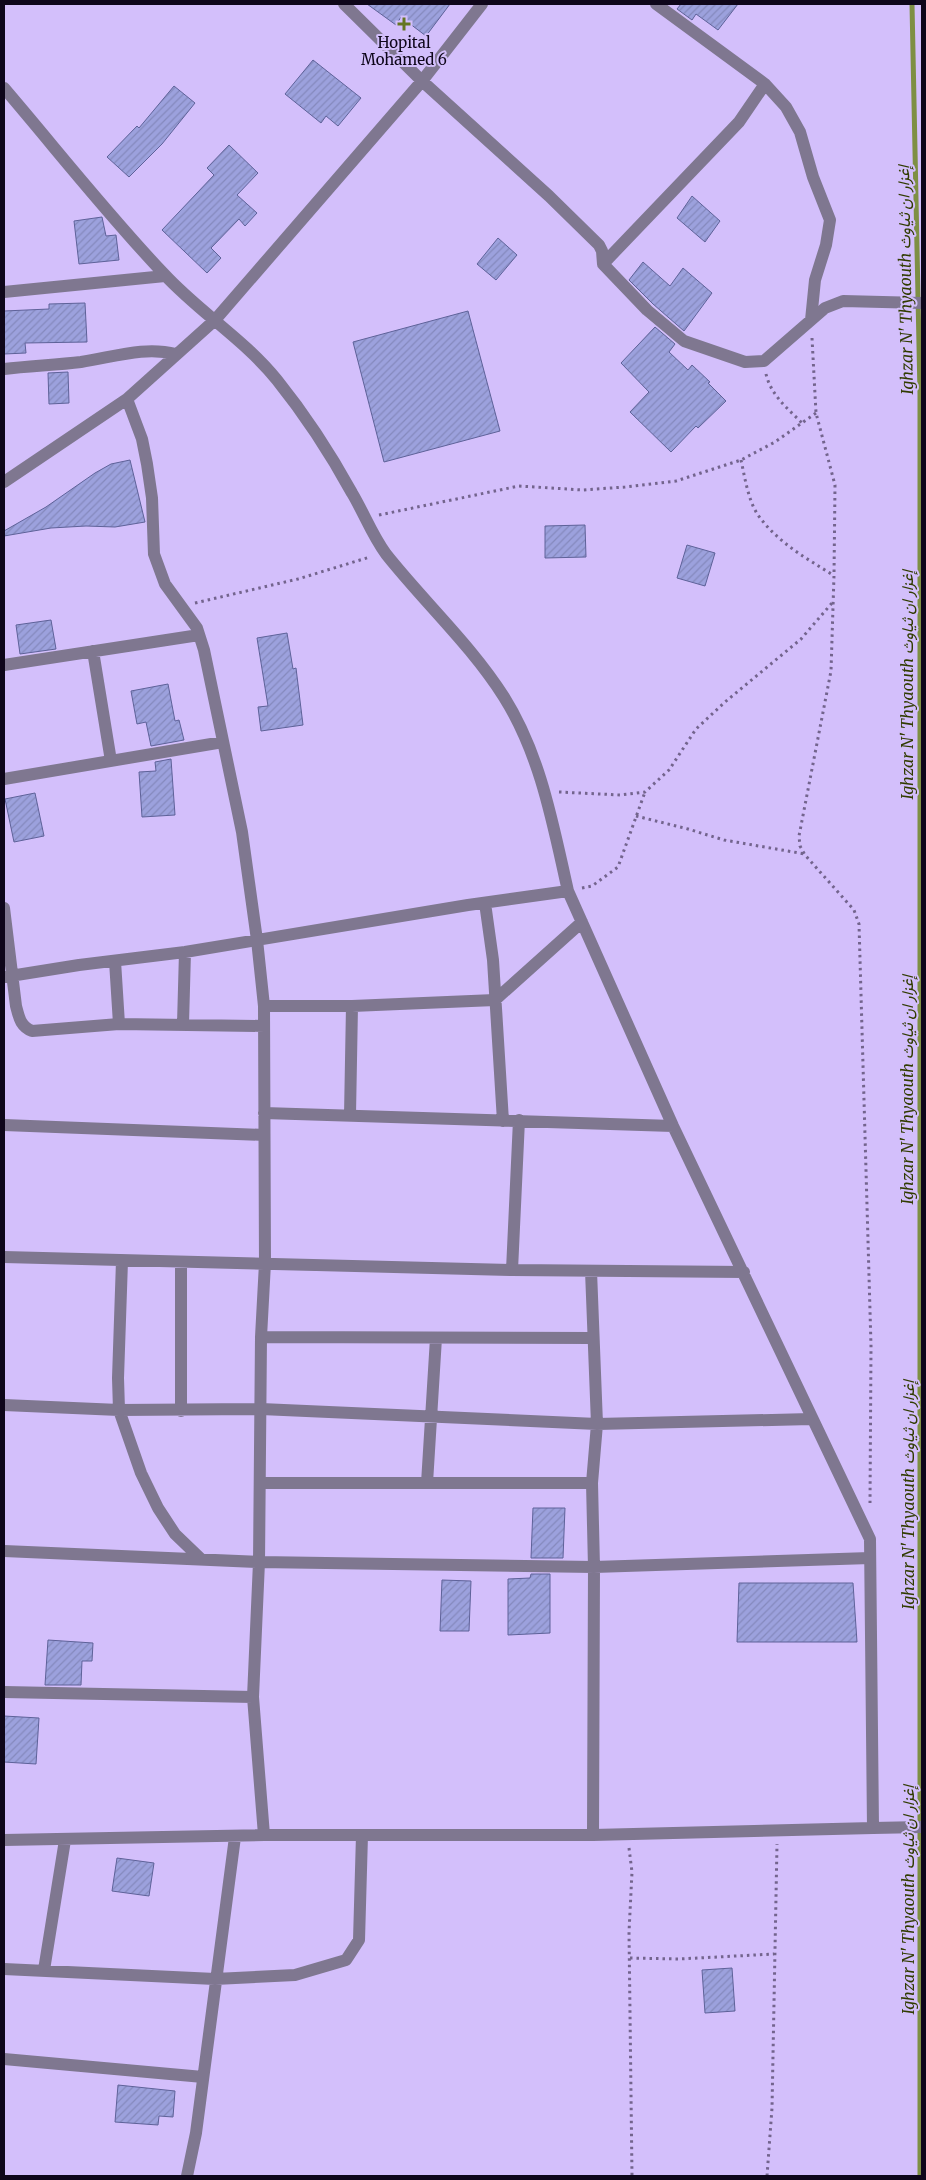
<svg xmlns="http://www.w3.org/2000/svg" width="926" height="2180" viewBox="0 0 926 2180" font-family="Merriweather,Vazirmatn,serif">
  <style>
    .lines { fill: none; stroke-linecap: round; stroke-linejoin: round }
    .stream { stroke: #7e8f44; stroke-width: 5 }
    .building { fill: url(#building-hatch); stroke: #5e6299 }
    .path { stroke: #73648d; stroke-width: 3; stroke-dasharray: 2.5 4; stroke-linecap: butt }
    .minor { stroke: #7f7790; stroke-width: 12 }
    .poi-dot { fill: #647522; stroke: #d3bffb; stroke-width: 2 }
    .labels { text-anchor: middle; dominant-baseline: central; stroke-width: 4; stroke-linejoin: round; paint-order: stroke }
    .poi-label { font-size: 15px; fill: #0e061a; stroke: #d3bffb }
    .water-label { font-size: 16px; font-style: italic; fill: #313b00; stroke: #d3bffb }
  </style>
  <defs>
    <pattern id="building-hatch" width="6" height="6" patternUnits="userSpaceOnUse" patternTransform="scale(1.25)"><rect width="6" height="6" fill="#9ca1dd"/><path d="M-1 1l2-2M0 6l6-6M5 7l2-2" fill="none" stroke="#8589bd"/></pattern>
  </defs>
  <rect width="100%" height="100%" fill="#d3bffb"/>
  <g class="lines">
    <path class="stream" d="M912 4 920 394V2176"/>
  </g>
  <path class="building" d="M367 4H450L426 36 401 17 396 25Z
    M681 4H738L718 30 696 14 692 20 677 9Z
    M313 60 361 98 338 126 326 116 321 123 285 94Z
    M174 86 195 103 162 144 129 177 107 157 137 126 139 128Z
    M229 145 258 173 237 195 257 213 245 226 239 219 211 248 221 258 207 273 162 230 214 175 207 168Z
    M692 196 720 221 705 242 677 218Z
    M102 217 106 236 116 235 119 260 79 264 74 221Z
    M498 238 517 255 496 280 477 264Z
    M643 262 670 286 683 268 712 293 684 331 653 304 629 280Z
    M85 303 87 342 25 343 26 353 4 354V311L49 309V304Z
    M468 311 500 431 384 462 353 342Z
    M655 327 675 344 669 352 688 370 692 365 710 382 708 383 726 401 698 428 696 426 671 452 630 412 649 392 621 363Z
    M68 372 69 403 49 404 48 373Z
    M130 460 145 522 115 527 86 526 51 528 4 536V531L46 507 95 473 111 464Z
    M585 525 586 557 545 558V526Z
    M687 545 715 553 705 586 677 578Z
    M51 620 56 649 20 654 16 625Z
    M287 633 293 669 296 668 303 725 261 731 258 707 268 706 257 638Z
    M168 684 175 721 179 720 184 740 151 746 146 722 137 724 131 691Z
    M171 759 175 815 142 817 139 772 156 771 155 762Z
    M35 793 44 836 14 842 5 799Z
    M533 1508H565L563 1558H531Z
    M531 1574H550V1633L508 1635V1579L530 1578Z
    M442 1580 471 1581 469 1631H440Z
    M739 1583H853L857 1642H737Z
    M48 1640 93 1643 92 1661H82L81 1685H45Z
    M4 1716 39 1718 36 1764 4 1762Z
    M117 1858 154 1863 149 1896 112 1891Z
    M732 1968 735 2011 705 2013 702 1970Z
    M118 2085 175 2091 173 2117 159 2116 158 2125 115 2122Z"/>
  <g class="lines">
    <path class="path" d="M812 338 816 413 835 485 834 575 831 671 799 836 800 846 805 855 854 910 859 924 871 1346 870 1503
      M766 374C771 395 787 408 802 423
      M741 460C745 478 748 500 758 515 778 543 806 558 833 575
      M379 515 519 486 583 490 625 487 676 481 741 460 775 442 816 413
      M195 603 298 579 370 557
      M559 792 620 795 645 792 669 770 696 729 725 702 801 639 832 603
      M636 816 688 829 724 840 805 854
      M582 888 592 886 618 867 645 792
      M629 1848 632 1872 629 1932 632 2176
      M630 1958 679 1959 774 1954
      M767 2176 772 2108 777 1844"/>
    <path class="minor" d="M344 4 422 81 549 196 599 245 602 251 603 264 647 310 684 341 745 362 764 361 825 308 843 301 922 303
      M656 4 765 84 786 107 800 132 813 177 830 220 826 245 815 280 811 320
      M4 88C57 150 108 215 164 274 199 312 245 340 277 380 306 416 330 453 352 493 364 513 372 535 386 554 424 602 471 645 504 697 541 756 553 825 568 891L468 905 185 952 79 965 4 977
      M603 264 739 122 765 84
      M4 292 165 276
      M4 369C29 366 56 365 81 362 114 357 144 346 176 354
      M127 399 142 439 147 464 152 498 154 554 165 584 197 628 204 650 242 832 257 940 264 1006 265 1263 261 1337 259 1562 253 1697 264 1835
      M4 482 127 399 215 320 422 81 482 4
      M93 651 111 761
      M4 665 199 635
      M4 779 223 742
      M485 903 493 960 503 1121
      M4 908 16 1006C19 1017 20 1026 32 1031L119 1024
      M115 961 119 1024 264 1026
      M264 1006H352L495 1000 582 922
      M183 1024 185 952
      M264 1113 673 1126
      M350 1115 352 1006
      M4 1125 264 1135
      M4 1257 512 1270 744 1272
      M122 1261 118 1378 119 1410 141 1473 158 1508 175 1534 201 1559
      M181 1262V1411
      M512 1270 519 1120
      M591 1271 597 1424 592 1483 594 1567 593 1835
      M261 1337 593 1338
      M4 1405 119 1410 261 1409 597 1424 811 1419
      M261 1483H592
      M427 1483 436 1338
      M4 1551 259 1562 594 1567 870 1558
      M4 1692 253 1697
      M873 1828 922 1827
      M4 1840 264 1835H593L873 1828 870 1539 673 1126 568 891
      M4 1969 215 1979 295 1975 346 1960 359 1940 362 1835
      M44 1970 65 1840
      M4 2059 203 2077
      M187 2176 196 2133 235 1837"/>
  </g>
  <path class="poi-dot" d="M401.5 16.5h5v5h5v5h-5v5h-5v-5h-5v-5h5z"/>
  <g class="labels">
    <g class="poi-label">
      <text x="404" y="42">Hopital<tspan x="404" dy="17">Mohamed 6</tspan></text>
    </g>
    <g class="water-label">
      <text transform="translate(905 280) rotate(-91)">Ighzar N' Thyaouth إغزار ان ثياوث</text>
      <text transform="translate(907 685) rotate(-90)">Ighzar N' Thyaouth إغزار ان ثياوث</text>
      <text transform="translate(907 1090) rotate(-90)">Ighzar N' Thyaouth إغزار ان ثياوث</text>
      <text transform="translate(908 1495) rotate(-90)">Ighzar N' Thyaouth إغزار ان ثياوث</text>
      <text transform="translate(908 1900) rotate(-90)">Ighzar N' Thyaouth إغزار ان ثياوث</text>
    </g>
  </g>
  <rect width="926" height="2180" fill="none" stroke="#0e061a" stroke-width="10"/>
</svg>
